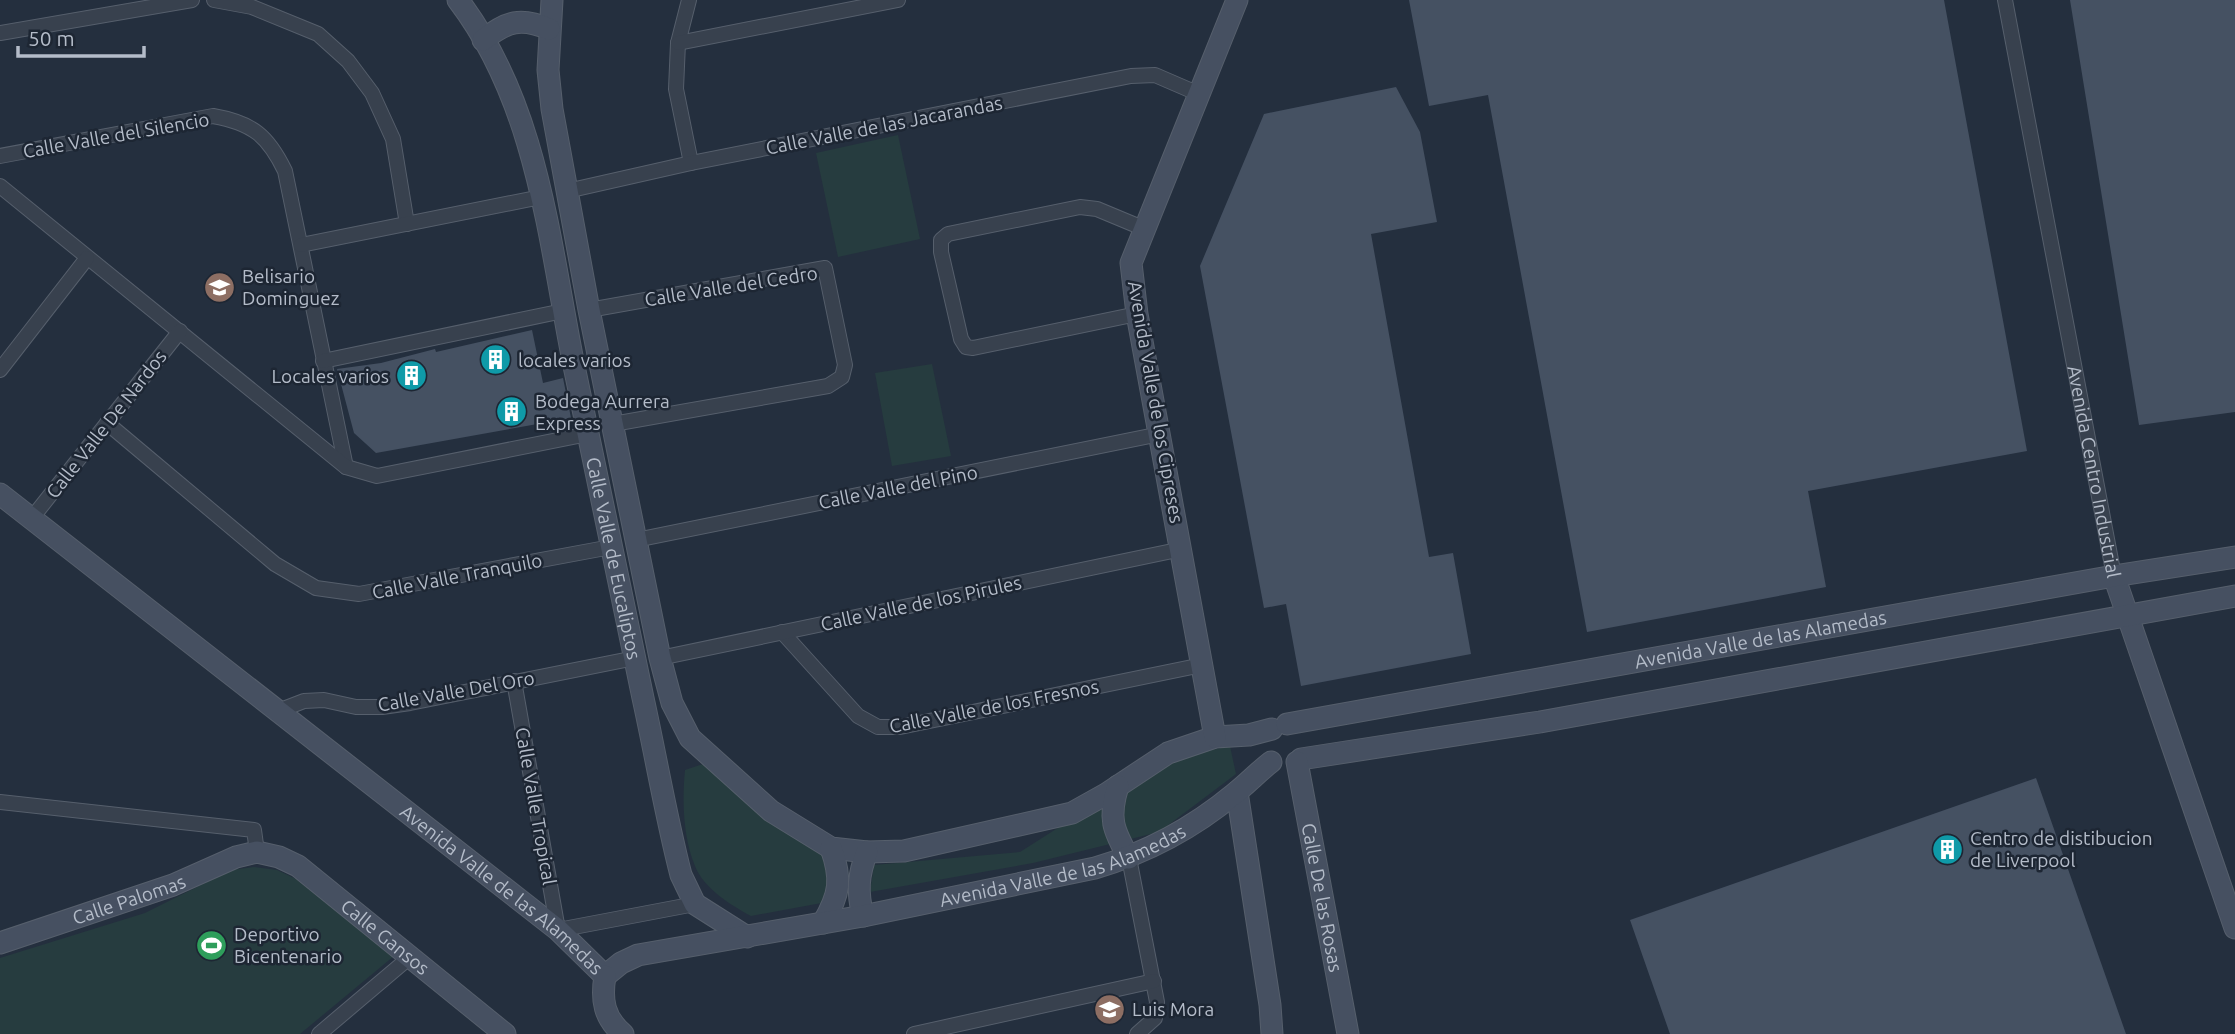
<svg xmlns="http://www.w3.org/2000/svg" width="2235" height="1034" viewBox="0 0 2235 1034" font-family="Ubuntu,sans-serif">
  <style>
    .green { fill: #263c3f }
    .building { fill: #455162 }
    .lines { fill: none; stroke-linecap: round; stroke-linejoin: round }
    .street-casing { stroke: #565f6c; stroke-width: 16 }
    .secondary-casing { stroke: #565f6c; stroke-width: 23 }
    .street { stroke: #38414e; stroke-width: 14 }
    .secondary { stroke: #465061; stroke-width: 21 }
    .labels { text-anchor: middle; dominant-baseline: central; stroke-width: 5; stroke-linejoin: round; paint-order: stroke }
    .street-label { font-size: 19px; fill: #b4bcc9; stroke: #1d2633 }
    .poi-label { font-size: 19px; fill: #b4bcc9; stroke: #1d2633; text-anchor: start }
  </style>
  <rect width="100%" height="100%" fill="#242f3e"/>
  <path class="green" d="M898 135 920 239 838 257 816 153Z
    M932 364 951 456 892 466 875 373Z
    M1230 746 1236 774 1159 832 1033 863 870 892 874 865 1020 852 1152 768 1192 754Z
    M703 764 717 771 831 858 827 902 751 916C731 905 704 889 695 866 683 837 682 801 685 770Z
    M254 867 277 870 296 879 394 956 300 1034H0V958L145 913 231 870Z"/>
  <path class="building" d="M1409 0H1944L2027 451 1808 491 1826 587 1587 632 1488 95 1429 106Z
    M2070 0H2235V412L2139 425Z
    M1396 87 1420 132 1437 222 1371 234 1429 557 1453 553 1471 654 1301 686 1286 604 1264 608 1200 266 1264 114Z
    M532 330 543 383 563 378 571 418 376 453 354 433 337 369 381 363 435 349 436 352Z
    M2036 778 2126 1034H1670L1630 920Z"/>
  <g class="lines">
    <defs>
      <g id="street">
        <path d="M214 0 252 7 318 34 348 61 372 93 393 139 407 224"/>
        <path d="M689 0 678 43 676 89 691 163"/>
        <path id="s1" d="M2005 0 2114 576"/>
        <path d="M0 33 192 0"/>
        <path d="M678 43 898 0"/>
        <path d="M0 156 213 116C253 123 268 136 285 171L346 467"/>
        <path d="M0 186 346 467 377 476 588 434"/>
        <path d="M567 191 691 163 1131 76 1155 75 1199 94"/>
        <path d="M301 245 541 197"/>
        <path d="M589 310 825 268 845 365 842 377 828 386 613 424"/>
        <path d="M1137 314 973 348 966 347 961 339 941 252V240L948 234 1080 207 1097 209 1145 229"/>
        <path d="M323 361 563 311"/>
        <path d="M0 370 87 258"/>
        <path d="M107 423 275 564 316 588 359 594 611 547"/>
        <path d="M32 518 180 331"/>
        <path d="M636 540 1160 434"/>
        <path d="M782 632 858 716 878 727H900L1202 665"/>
        <path d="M660 658 1182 549"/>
        <path d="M514 681 558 930 695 904"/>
        <path d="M278 711 304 701 324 700 356 707H382L410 703 635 658"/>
        <path d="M0 802 254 830 257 852"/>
        <path d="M1129 858 1157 1002 1155 1018 1137 1034"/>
        <path d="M319 1034 410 957"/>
        <path d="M914 1034 1154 981"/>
      </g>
      <g id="secondary">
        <path id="s2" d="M458 0C538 105 549 241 574 366 597 477 620 588 643 698 656 757 666 817 681 875L695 904 747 937"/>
        <path d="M552 0 548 70 552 109 589 310 660 658 672 703 690 738 771 811 831 848 867 852 904 851 1072 813 1106 794 1168 753 1215 737 1249 735 1272 729"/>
        <path d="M483 40C507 21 521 17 549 29"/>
        <path id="s3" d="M0 494 558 930 605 976"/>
        <path d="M2114 576 2235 928"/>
        <path id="s4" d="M1287 724 2114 576 2235 557"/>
        <path d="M1215 737 1137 314 1131 263 1237 0"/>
        <path d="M1301 759 1540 722 2235 596"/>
        <path id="s5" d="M1297 762 1348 1034"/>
        <path d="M1118 786C1108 818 1113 830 1129 858"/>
        <path d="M1237 792 1270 1005 1272 1034"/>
        <path d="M863 916C857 892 858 875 867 852"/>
        <path d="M823 923C840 894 842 879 831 848"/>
        <path id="s6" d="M0 943 173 885 236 857 257 852 279 857 298 866 505 1034"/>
        <path id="s7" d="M605 976 621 963 638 955 863 916 1095 868C1146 853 1193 828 1234 794 1247 784 1258 772 1271 762"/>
        <path d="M605 976C601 1000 604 1018 623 1034"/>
      </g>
    </defs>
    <use href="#street" class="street-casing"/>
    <use href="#secondary" class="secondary-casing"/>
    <use href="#street" class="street"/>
    <use href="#secondary" class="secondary"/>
  </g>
  <defs>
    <symbol id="school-disc" viewBox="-11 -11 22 22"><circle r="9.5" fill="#8d6e63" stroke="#1d2633"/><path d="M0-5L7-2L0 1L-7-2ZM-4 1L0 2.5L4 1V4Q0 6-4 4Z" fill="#fff"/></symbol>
    <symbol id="building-disc" viewBox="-11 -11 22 22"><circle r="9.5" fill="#0f9aa8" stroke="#1d2633"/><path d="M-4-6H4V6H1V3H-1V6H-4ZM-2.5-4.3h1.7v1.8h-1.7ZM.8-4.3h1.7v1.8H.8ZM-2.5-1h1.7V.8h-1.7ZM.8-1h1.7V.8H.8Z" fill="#fff"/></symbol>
    <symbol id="stadium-disc" viewBox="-11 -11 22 22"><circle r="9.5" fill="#2e9e5b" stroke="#1d2633"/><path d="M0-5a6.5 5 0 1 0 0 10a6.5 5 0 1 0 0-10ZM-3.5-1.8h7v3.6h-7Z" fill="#fff"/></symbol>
  </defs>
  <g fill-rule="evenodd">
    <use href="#school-disc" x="202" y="270" width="35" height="35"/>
    <use href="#building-disc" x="478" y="342" width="35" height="35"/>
    <use href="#building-disc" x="394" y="358" width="35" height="35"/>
    <use href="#building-disc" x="494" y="394" width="35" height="35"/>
    <use href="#building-disc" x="1930" y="832" width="35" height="35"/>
    <use href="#stadium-disc" x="194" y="928" width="35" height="35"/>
    <use href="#school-disc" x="1092" y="992" width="35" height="35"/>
  </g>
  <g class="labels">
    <g class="street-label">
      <text transform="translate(884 125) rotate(-11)">Calle Valle de las Jacarandas</text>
      <text transform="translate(116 135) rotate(-10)">Calle Valle del Silencio</text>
      <text transform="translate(731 286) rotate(-9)">Calle Valle del Cedro</text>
      <text transform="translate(1156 402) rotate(80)">Avenida Valle de los Cipreses</text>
      <text transform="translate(106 424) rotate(-52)">Calle Valle De Nardos</text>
      <text stroke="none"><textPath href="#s1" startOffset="480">Avenida Centro Industrial</textPath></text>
      <text transform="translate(898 487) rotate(-11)">Calle Valle del Pino</text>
      <text stroke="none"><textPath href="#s2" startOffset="584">Calle Valle de Eucaliptos</textPath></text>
      <text transform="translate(457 576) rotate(-11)">Calle Valle Tranquilo</text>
      <text transform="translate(921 603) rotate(-12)">Calle Valle de los Pirules</text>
      <text stroke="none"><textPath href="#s4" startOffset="481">Avenida Valle de las Alamedas</textPath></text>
      <text transform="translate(456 691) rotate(-10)">Calle Valle Del Oro</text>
      <text transform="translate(994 706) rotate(-11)">Calle Valle de los Fresnos</text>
      <text transform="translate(536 806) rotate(80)">Calle Valle Tropical</text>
      <text stroke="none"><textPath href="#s7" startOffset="474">Avenida Valle de las Alamedas</textPath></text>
      <text stroke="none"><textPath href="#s3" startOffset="639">Avenida Valle de las Alamedas</textPath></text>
      <text stroke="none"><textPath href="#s6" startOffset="136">Calle Palomas</textPath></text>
      <text stroke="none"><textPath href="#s5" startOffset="138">Calle De las Rosas</textPath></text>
      <text stroke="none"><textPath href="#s6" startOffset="429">Calle Gansos</textPath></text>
    </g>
    <g class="poi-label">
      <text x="242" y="276">Belisario<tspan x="242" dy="22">Dominguez</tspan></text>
      <text x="518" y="360">locales varios</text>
      <text x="389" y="376" text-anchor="end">Locales varios</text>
      <text x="535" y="401">Bodega Aurrera<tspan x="535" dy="22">Express</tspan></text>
      <text x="1970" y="838">Centro de distibucion<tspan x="1970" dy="22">de Liverpool</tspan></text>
      <text x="234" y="934">Deportivo<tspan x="234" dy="22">Bicentenario</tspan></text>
      <text x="1132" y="1009">Luis Mora</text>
    </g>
  </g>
  <path d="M18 46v10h126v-10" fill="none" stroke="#b4bcc9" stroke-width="3.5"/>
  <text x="28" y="46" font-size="21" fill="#b4bcc9" stroke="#1d2633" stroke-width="5" paint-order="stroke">50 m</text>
</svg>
